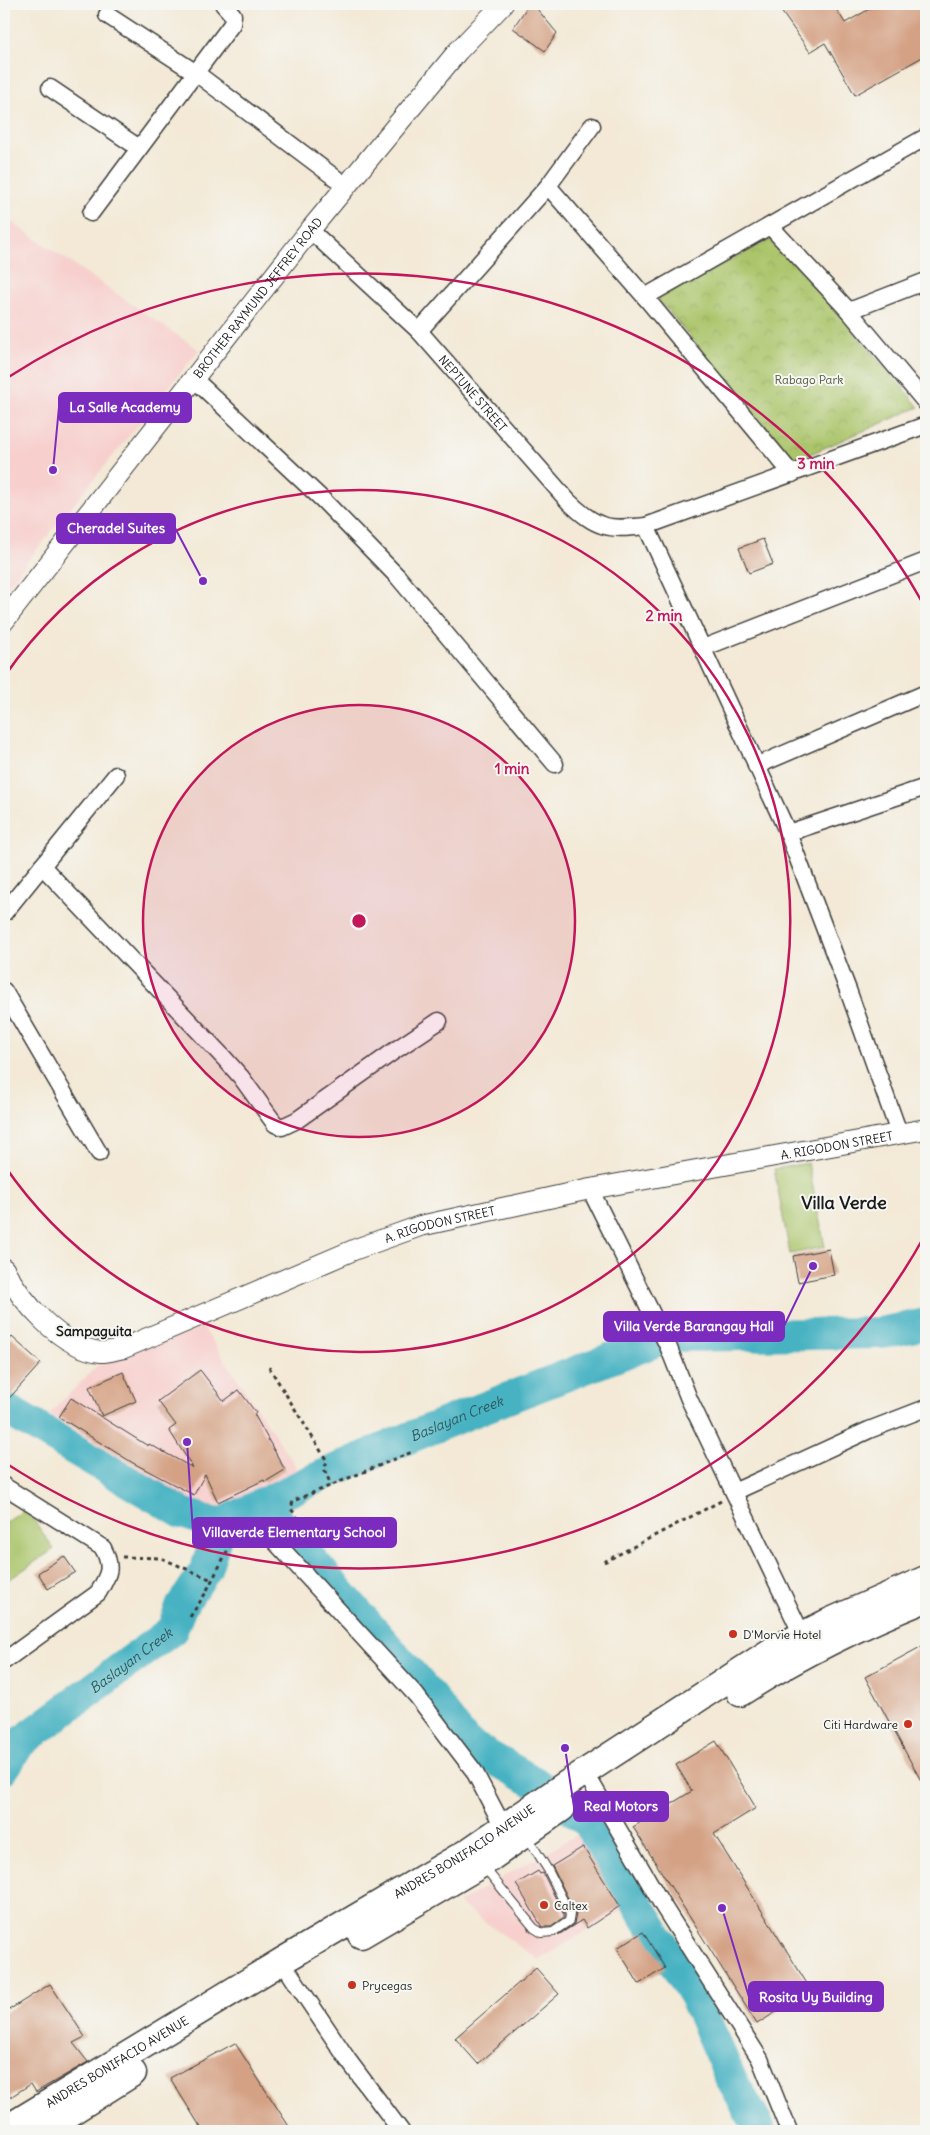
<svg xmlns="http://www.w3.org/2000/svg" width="930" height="2135" viewBox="0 0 930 2135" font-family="Delius,sans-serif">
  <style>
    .built { fill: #f7d0ce }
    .park { fill: url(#park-crowns); stroke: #647044 }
    .garden { fill: #abc56b; stroke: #647044 }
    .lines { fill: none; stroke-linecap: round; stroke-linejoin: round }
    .river { stroke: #46b2c2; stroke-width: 32 }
    .building { fill: #d4a184 }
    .service-casing { stroke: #3c3b38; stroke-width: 10 }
    .minor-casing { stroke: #3c3b38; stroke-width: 19 }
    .tertiary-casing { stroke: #3c3b38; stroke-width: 22 }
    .trunk-casing { stroke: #3c3b38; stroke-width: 29 }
    .path { stroke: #3c3b38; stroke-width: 3; stroke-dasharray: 4 4; stroke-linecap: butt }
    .service { stroke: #fff; stroke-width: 8 }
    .minor { stroke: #fff; stroke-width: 16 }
    .tertiary { stroke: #fff; stroke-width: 20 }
    .trunk { stroke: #fff; stroke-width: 26 }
    .ring { fill: none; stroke: #c2185b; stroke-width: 2.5 }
    .poi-dot { fill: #c8321e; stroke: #f6f6f2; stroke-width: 2 }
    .labels { text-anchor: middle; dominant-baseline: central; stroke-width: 4; stroke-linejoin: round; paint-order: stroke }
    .street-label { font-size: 12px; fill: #1c1c1c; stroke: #f6f6f2 }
    .park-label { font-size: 12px; fill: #4e5738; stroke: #f6f6f2 }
    .poi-label { font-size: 12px; fill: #1c1c1c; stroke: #f6f6f2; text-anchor: start }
    .neighbourhood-label { font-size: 14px; font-weight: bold; fill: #1c1c1c; stroke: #f6f6f2 }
    .water-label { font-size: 14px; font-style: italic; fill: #2d585e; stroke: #f6f6f2 }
    .district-label { font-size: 18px; font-weight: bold; fill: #1c1c1c; stroke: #f6f6f2 }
    .centre { fill: #c2185b; stroke: #f6f6f2; stroke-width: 2.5 }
    .ring-label { font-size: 15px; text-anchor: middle; font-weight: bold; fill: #c2185b; stroke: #f6f6f2; stroke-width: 4; stroke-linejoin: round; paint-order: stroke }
    .leader { fill: none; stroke: #7b2cbf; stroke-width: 2 }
    .callout-dot { fill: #7b2cbf; stroke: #f6f6f2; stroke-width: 2 }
    .callout { fill: #7b2cbf; stroke: #7b2cbf; stroke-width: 2 }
    .callout-label { font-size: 14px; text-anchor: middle; font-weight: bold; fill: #fff }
  </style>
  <defs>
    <pattern id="park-crowns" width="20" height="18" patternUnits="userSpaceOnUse" patternTransform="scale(1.25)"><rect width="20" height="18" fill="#abc56b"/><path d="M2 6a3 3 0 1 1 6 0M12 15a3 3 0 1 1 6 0" fill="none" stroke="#93a95c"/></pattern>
  </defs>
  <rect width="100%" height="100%" fill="#f6f6f2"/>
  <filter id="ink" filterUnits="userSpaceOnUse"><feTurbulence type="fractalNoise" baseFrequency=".02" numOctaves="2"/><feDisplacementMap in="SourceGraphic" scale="10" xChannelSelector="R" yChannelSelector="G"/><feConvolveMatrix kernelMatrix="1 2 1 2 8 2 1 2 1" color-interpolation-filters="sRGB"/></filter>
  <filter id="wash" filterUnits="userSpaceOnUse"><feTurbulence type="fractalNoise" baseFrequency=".0096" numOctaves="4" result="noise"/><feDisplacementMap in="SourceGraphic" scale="20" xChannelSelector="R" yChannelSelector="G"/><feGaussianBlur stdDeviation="1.12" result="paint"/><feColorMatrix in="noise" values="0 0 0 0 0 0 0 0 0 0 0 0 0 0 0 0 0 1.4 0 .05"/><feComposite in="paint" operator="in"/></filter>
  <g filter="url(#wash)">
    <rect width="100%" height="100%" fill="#f3e9d6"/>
    <path class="built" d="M4 217 199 350 4 590Z
      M203 1327 299 1471 220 1510 185 1498 49 1414 98 1365Z
      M578 1834 625 1908 539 1960 458 1903Z"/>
    <path class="park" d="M773 238 919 407 794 461 657 298Z"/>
    <path class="garden" d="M808 1163 825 1247 790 1254 774 1169Z
      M26 1509 54 1549 4 1583V1524Z"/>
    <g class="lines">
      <g class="river">
        <path d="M676 1336 880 1333 926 1324"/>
        <path id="s1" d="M4 1408 182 1513 220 1525C359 1453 507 1398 654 1342"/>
        <path d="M262 1503 427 1692 466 1743 536 1783 586 1820 695 1997 731 2079 761 2131"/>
        <path id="s2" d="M4 1768 20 1743 172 1630 181 1607 206 1569 220 1525"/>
      </g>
    </g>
    <g id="blocks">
      <path class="building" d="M529 4H533L557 33 545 51 513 28Z
        M776 4H833L845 23 878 4H926V55L855 95 825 43 810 52Z
        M763 539 773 564 749 573 739 548Z
        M829 1249 834 1275 798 1282 793 1256Z
        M12 1337 41 1363 4 1404V1346Z
        M200 1370 224 1401 239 1390 256 1413 254 1414 285 1470 265 1482 264 1480 218 1502 205 1474 194 1495 133 1463 59 1417 71 1398 148 1446 149 1444 193 1468 169 1430 176 1425 158 1401Z
        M123 1372 136 1401 102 1416 89 1387Z
        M64 1556 75 1572 48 1589 38 1573Z
        M926 1644V1790L865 1677Z
        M716 1741 756 1808 714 1834 811 1990 757 2024 633 1827 692 1791 676 1765Z
        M583 1847 620 1906 587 1928 582 1920 558 1935 574 1924 576 1914 552 1866Z
        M538 1871 540 1874 543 1873 564 1915V1918L551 1927H542L516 1884Z
        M643 1932 665 1968 639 1984 617 1948Z
        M536 1968 559 1994 478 2064 455 2038Z
        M50 1984 85 2037 73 2043 88 2062 36 2092 31 2084 4 2101V2013Z
        M235 2043 292 2131H203L170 2078Z"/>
    </g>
  </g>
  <g filter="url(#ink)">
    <use href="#blocks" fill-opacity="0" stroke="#3c3b38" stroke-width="1"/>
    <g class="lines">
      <defs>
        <path id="service" d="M484 1867 534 1928 542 1933 553 1932 569 1921 570 1914 548 1870 528 1838"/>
        <g id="minor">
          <path d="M107 15 196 73 346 186"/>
          <path d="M50 88 139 148"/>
          <path d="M548 186 645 297 792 474"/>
          <path d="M91 213 232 24 233 15 223 4"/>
          <path d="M771 227 849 311 926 403"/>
          <path id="s3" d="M310 230 419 331 568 501C597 529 607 530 646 526L926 425"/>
          <path d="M645 297 926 137"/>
          <path d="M849 311 926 281"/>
          <path d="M419 331 548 186 592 126"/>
          <path d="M193 378 323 500 398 577 555 764"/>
          <path d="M646 526 788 833 848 990 899 1133"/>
          <path d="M703 648 926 561"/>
          <path d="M756 766 926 693"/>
          <path d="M788 833 926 787"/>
          <path d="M42 866 225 1059 241 1077 275 1124 282 1127 297 1120 397 1049 439 1021"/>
          <path d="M4 913 116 775"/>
          <path d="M4 991 99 1153"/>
          <path d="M590 1189 668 1346 689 1399 806 1643"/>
          <path d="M4 1486 103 1548C113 1568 109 1574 98 1593L4 1661"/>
          <path d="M734 1492 869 1430 926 1408"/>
          <path d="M270 1536 416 1695 474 1771 507 1834"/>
          <path d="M585 1772 663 1906 760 2059 789 2131"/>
          <path d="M291 1975 348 2060 401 2131"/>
        </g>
        <g id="tertiary">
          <path id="s4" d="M4 621 310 230 458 51 503 4"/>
          <path id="s5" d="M4 1269C22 1302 61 1348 101 1352 109 1352 117 1349 124 1348L356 1249 420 1226 590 1189 926 1129"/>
        </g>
        <g id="trunk">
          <path d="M740 1693C799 1655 861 1625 926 1599"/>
          <path d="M361 1935 482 1864 562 1808"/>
          <path id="s6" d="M4 2130 282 1961 469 1851 565 1785 773 1650 826 1623 926 1579"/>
          <path d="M41 2131 133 2073"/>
        </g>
      </defs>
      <use href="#service" class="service-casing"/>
      <use href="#minor" class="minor-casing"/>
      <use href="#tertiary" class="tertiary-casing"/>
      <use href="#trunk" class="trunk-casing"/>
      <path class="path" d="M269 1367 327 1461 324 1469 331 1485
        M282 1528 297 1517 291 1509 293 1501 412 1452
        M122 1557 161 1558 212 1580
        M604 1562 721 1501
        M190 1617 205 1594 236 1534 257 1523 259 1524"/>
      <use href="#service" class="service"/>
      <use href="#minor" class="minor"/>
      <use href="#tertiary" class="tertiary"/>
      <use href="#trunk" class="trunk"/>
    </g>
  </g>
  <circle cx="359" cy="921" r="216" fill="#c2185b" fill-opacity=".12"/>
  <g class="ring">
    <circle cx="359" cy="921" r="216"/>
    <path d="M4 677A431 431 0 1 1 4 1165"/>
    <path d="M925 1235A647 647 0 0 1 7 1464M7 378A647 647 0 0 1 925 607"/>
  </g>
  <g class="poi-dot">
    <circle cx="733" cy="1634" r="5"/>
    <circle cx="908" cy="1724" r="5"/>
    <circle cx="544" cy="1905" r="5"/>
    <circle cx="352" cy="1985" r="5"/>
  </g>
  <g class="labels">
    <g class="street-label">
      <text stroke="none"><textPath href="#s4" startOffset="411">BROTHER RAYMUND JEFFREY ROAD</textPath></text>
      <text stroke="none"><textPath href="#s3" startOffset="231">NEPTUNE STREET</textPath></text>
      <text stroke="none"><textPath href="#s5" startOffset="900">A. RIGODON STREET</textPath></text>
      <text stroke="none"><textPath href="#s5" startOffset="495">A. RIGODON STREET</textPath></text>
      <text stroke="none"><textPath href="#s6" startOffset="538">ANDRES BONIFACIO AVENUE</textPath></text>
      <text stroke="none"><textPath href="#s6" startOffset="132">ANDRES BONIFACIO AVENUE</textPath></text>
    </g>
    <g class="park-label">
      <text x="809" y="379">Rabago Park</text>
    </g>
    <g class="poi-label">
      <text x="743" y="1634">D'Morvie Hotel</text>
      <text x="898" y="1724" text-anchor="end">Citi Hardware</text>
      <text x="554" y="1905">Caltex</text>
      <text x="362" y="1985">Prycegas</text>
    </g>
    <g class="neighbourhood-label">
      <text x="94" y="1331">Sampaguita</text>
    </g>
    <g class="water-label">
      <text stroke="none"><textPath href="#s1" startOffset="506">Baslayan Creek</textPath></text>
      <text stroke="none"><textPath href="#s2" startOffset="168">Baslayan Creek</textPath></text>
    </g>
    <g class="district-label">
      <text x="844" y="1202">Villa Verde</text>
    </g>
  </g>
  <circle cx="359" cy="921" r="8" class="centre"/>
  <g class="ring-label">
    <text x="816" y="469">3 min</text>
    <text x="664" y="621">2 min</text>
    <text x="512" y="774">1 min</text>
  </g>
  <path class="leader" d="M53 470L59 407M203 581L175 528M813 1266L784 1326M187 1442L193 1532M565 1748L574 1807M722 1908L749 1997"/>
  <g class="callout-dot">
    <circle cx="53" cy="470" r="5"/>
    <circle cx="203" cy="581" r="5"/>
    <circle cx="813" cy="1266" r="5"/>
    <circle cx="187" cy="1442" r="5"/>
    <circle cx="565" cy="1748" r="5"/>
    <circle cx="722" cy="1908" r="5"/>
  </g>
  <g class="callout">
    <rect x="59" y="393" width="132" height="29" rx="5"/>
    <rect x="57" y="514" width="118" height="29" rx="5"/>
    <rect x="604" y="1312" width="180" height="29" rx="5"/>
    <rect x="193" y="1518" width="203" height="29" rx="5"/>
    <rect x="574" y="1792" width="94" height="29" rx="5"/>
    <rect x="749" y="1982" width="134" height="29" rx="5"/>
  </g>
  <g class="callout-label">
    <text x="125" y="412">La Salle Academy</text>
    <text x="116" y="533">Cheradel Suites</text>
    <text x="694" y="1331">Villa Verde Barangay Hall</text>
    <text x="294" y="1537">Villaverde Elementary School</text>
    <text x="621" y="1811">Real Motors</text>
    <text x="816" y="2002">Rosita Uy Building</text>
  </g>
  <rect width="930" height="2135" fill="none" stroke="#f6f6f2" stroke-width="20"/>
</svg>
